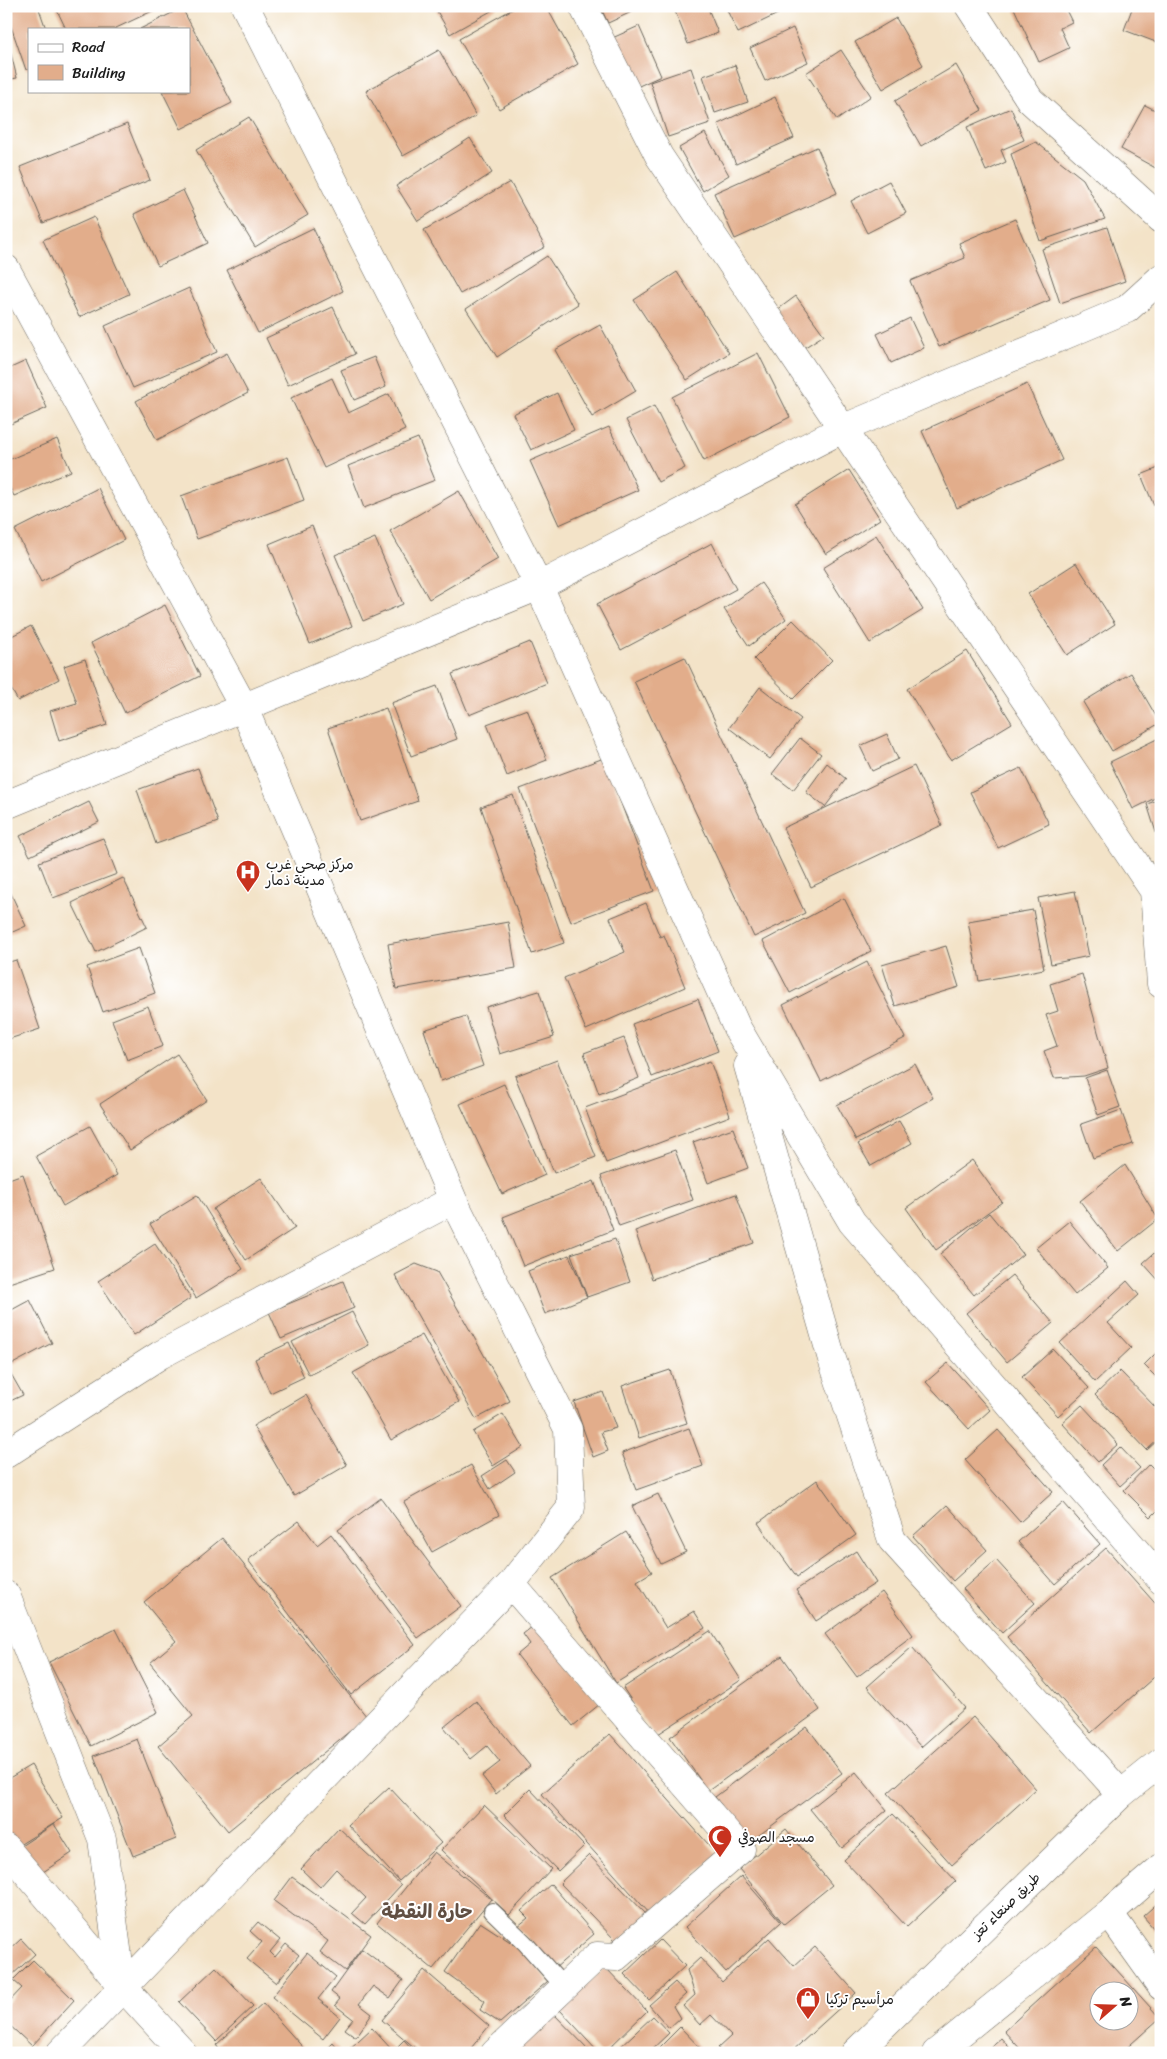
<svg xmlns="http://www.w3.org/2000/svg" width="1167" height="2059" viewBox="0 0 1167 2059" font-family="Sriracha,'Playpen Sans Arabic',sans-serif">
  <style>
    .building { fill: #e2ad8b; fill-rule: evenodd }
    .lines { fill: none; stroke-linecap: round; stroke-linejoin: round }
    .lane-casing { stroke: #676258; stroke-width: 18 }
    .street-casing { stroke: #676258; stroke-width: 29 }
    .secondary-casing { stroke: #676258; stroke-width: 29 }
    .highway-casing { stroke: #676258; stroke-width: 29 }
    .lane { stroke: #fff; stroke-width: 16 }
    .street { stroke: #fff; stroke-width: 28 }
    .secondary { stroke: #fff; stroke-width: 28 }
    .highway { stroke: #fff; stroke-width: 28 }
    .labels { text-anchor: middle; dominant-baseline: central; stroke-width: 4; stroke-linejoin: round; paint-order: stroke }
    .poi-label { font-size: 14px; fill: #1c1c1c; stroke: #fff; text-anchor: start }
    .street-label { font-size: 14px; fill: #1c1c1c; stroke: #fff }
    .district-label { font-size: 19px; font-weight: bold; fill: #614f43; stroke: #fff }
  </style>
  <rect width="100%" height="100%" fill="#fff"/>
  <filter id="ink" filterUnits="userSpaceOnUse"><feTurbulence type="fractalNoise" baseFrequency=".02" numOctaves="2"/><feDisplacementMap in="SourceGraphic" scale="10" xChannelSelector="R" yChannelSelector="G"/><feConvolveMatrix kernelMatrix="1 2 1 2 8 2 1 2 1" color-interpolation-filters="sRGB"/></filter>
  <filter id="wash" filterUnits="userSpaceOnUse"><feTurbulence type="fractalNoise" baseFrequency=".0096" numOctaves="4" result="noise"/><feDisplacementMap in="SourceGraphic" scale="20" xChannelSelector="R" yChannelSelector="G"/><feGaussianBlur stdDeviation="1.12" result="paint"/><feColorMatrix in="noise" values="0 0 0 0 0 0 0 0 0 0 0 0 0 0 0 0 0 1.4 0 .05"/><feComposite in="paint" operator="in"/></filter>
  <g filter="url(#wash)">
    <rect width="100%" height="100%" fill="#f3e3c8"/>
    <g id="blocks">
      <path class="building" d="M6 6H38L46 29H29V69L26 70 6 12Z
        M55 6H163L114 29H66Z
        M434 6H500L450 34Z
        M518 6H546L578 64 499 109 459 39Z
        M600 6H644L608 23Z
        M673 6H707L718 33 688 44Z
        M725 6H784L786 10 738 33Z
        M1013 6H1064L1072 22 1060 28 1069 48 1039 62Z
        M1133 6H1161V44L1124 30Z
        M182 8 232 103 181 129 162 91H189V29H140Z
        M896 18 923 65 883 89 855 42Z
        M639 26 661 76 630 90 608 40Z
        M793 28 808 62 765 81 750 48Z
        M10 50 17 78 6 80V51Z
        M439 50 476 116 403 156 366 91Z
        M841 50 871 96 837 120 806 73Z
        M735 65 748 102 715 113 703 76Z
        M956 65 982 110 921 146 895 101Z
        M691 68 710 123 668 137 650 82Z
        M775 97 794 138 736 164 718 124Z
        M1145 105 1161 113V171L1121 149Z
        M1011 108 1024 140 1001 150 1006 162 986 171 967 127Z
        M249 117 308 215 255 247 196 150Z
        M127 124 150 180 43 223 20 167Z
        M705 133 729 175 703 191 679 148Z
        M470 138 492 173 418 221 396 186Z
        M1036 142 1083 179 1105 219 1040 241 1011 154Z
        M817 147 837 193 735 239 714 193Z
        M889 181 906 213 867 233 851 201Z
        M510 182 545 247 460 294 424 230Z
        M183 190 208 243 158 266 134 214Z
        M94 217 129 294 79 317 43 240Z
        M1015 219 1050 300 939 347 910 281 965 258 959 243Z
        M1107 227 1125 281 1060 303 1042 249Z
        M313 228 343 291 258 333 227 270Z
        M547 256 578 304 497 357 466 309Z
        M677 272 729 353 687 380 634 300Z
        M189 288 217 352 133 388 105 326Z
        M796 296 824 335 799 351 773 313Z
        M333 307 355 354 288 385 266 338Z
        M910 318 924 348 891 363 877 334Z
        M600 325 636 391 592 417 555 350Z
        M227 353 248 393 157 440 136 401Z
        M758 353 790 417 704 461 672 397Z
        M374 357 386 387 354 400 341 370Z
        M26 361 47 408 6 426V370Z
        M332 378 348 413 389 394 405 430 324 468 291 398Z
        M1027 384 1062 460 957 508 922 431Z
        M557 393 574 430 531 450 513 414Z
        M654 406 685 468 658 482 626 420Z
        M609 427 638 490 559 525 530 461Z
        M418 438 435 480 364 508 348 466Z
        M57 439 71 471 14 496 6 480V461Z
        M288 457 304 500 197 539 181 496Z
        M1161 467V506L1155 508 1141 475Z
        M849 470 880 519 826 554 795 504Z
        M98 488 124 540 41 582 15 530Z
        M459 491 498 559 429 599 390 531Z
        M312 526 352 626 310 644 269 544Z
        M876 535 923 610 870 643 823 568Z
        M375 538 403 604 363 621 335 555Z
        M712 543 736 589 621 650 597 604Z
        M1076 563 1115 624 1067 655 1028 594Z
        M761 583 786 619 749 646 724 609Z
        M165 605 200 676 125 713 91 643Z
        M793 620 832 660 793 699 754 659Z
        M31 626 59 679 18 701 6 680V639Z
        M530 642 547 683 469 715 452 674Z
        M967 651 1012 723 951 760 907 689Z
        M685 657 805 913 754 937 634 681Z
        M85 659 107 725 59 741 50 711 77 703 64 666Z
        M1131 673 1160 723 1112 751 1083 702Z
        M437 686 457 739 411 756 391 703Z
        M760 687 801 719 770 759 729 728Z
        M386 708 418 801 360 821 328 728Z
        M527 709 547 760 507 776 487 724Z
        M887 734 898 759 872 771 860 746Z
        M1161 737V795L1133 809 1110 762Z
        M800 738 821 754 793 790 772 774Z
        M604 758 654 891 571 922 520 789Z
        M827 763 846 779 825 807 806 792Z
        M914 766 942 825 811 887 783 828Z
        M198 768 218 822 156 844 137 790Z
        M1021 768 1049 824 998 848 970 792Z
        M513 795 564 943 532 954 481 807Z
        M1161 799V845H1160L1147 804Z
        M89 802 99 822 30 856 20 836Z
        M103 838 117 874 53 898 39 862Z
        M123 878 147 927 96 952 72 903Z
        M6 883 26 926 6 935Z
        M1075 891 1089 956 1051 964 1038 898Z
        M844 898 871 951 790 993 763 941Z
        M646 903 660 937 664 935 685 987 586 1030 564 978 625 952 610 918Z
        M1033 910 1044 969 979 981 968 921Z
        M508 922 516 968 396 989 388 944Z
        M946 946 959 987 895 1006 882 965Z
        M139 948 155 993 103 1012 87 967Z
        M16 960 40 1029 6 1040V963Z
        M867 962 905 1038 821 1081 783 1005Z
        M1082 974 1108 1068 1084 1076 1054 1078 1044 1051 1057 1046 1046 1015 1058 1011 1050 984Z
        M539 991 554 1037 500 1054 486 1007Z
        M698 999 718 1051 652 1077 632 1024Z
        M148 1006 163 1046 127 1060 112 1020Z
        M466 1016 483 1066 441 1081 424 1030Z
        M624 1038 639 1078 599 1094 584 1053Z
        M177 1054 207 1100 130 1150 100 1104Z
        M557 1060 596 1157 554 1173 515 1076Z
        M710 1061 730 1116 606 1163 585 1108Z
        M915 1064 933 1098 856 1140 837 1105Z
        M1107 1070 1120 1107 1098 1115 1085 1078Z
        M504 1084 545 1175 502 1194 460 1104Z
        M1121 1110 1133 1144 1093 1158 1081 1124Z
        M899 1121 912 1143 871 1166 858 1144Z
        M90 1126 117 1175 63 1206 36 1156Z
        M733 1128 748 1168 708 1183 693 1142Z
        M675 1150 693 1200 619 1226 601 1176Z
        M972 1160 1002 1202 936 1250 906 1208Z
        M1125 1165 1158 1219 1118 1251 1080 1201Z
        M23 1174 55 1268 6 1284V1180Z
        M261 1178 295 1228 246 1260 213 1209Z
        M594 1181 613 1230 523 1266 503 1217Z
        M736 1194 754 1243 652 1279 635 1231Z
        M197 1195 243 1269 196 1298 150 1224Z
        M989 1213 1023 1254 974 1295 940 1254Z
        M1069 1221 1108 1268 1075 1295 1036 1248Z
        M615 1239 630 1282 587 1297 571 1254Z
        M155 1244 191 1298 134 1335 98 1281Z
        M1161 1247V1283L1143 1263Z
        M569 1255 587 1297 545 1314 528 1271Z
        M416 1264 437 1272 510 1401 476 1419 395 1275Z
        M1012 1275 1053 1323 1007 1362 966 1313Z
        M343 1281 354 1308 281 1339 269 1312Z
        M1127 1281 1139 1295 1108 1323 1131 1348 1095 1382 1060 1343Z
        M30 1300 52 1343 7 1367 23 1395 6 1403V1313Z
        M352 1312 369 1345 309 1375 292 1342Z
        M422 1335 459 1402 391 1440 353 1373Z
        M289 1343 304 1377 270 1393 255 1359Z
        M1161 1348V1382L1144 1365Z
        M1053 1349 1089 1388 1058 1416 1022 1377Z
        M948 1363 990 1410 969 1429 926 1382Z
        M670 1370 687 1423 639 1438 622 1386Z
        M1120 1371 1161 1413V1437L1147 1450 1095 1395Z
        M603 1392 616 1428 601 1432 608 1451 593 1457 574 1402Z
        M306 1395 347 1465 294 1496 253 1426Z
        M1082 1405 1118 1444 1098 1462 1062 1423Z
        M503 1414 523 1447 493 1466 473 1432Z
        M689 1428 703 1466 636 1490 622 1453Z
        M998 1430 1053 1492 1020 1522 965 1460Z
        M1120 1447 1140 1468 1120 1486 1101 1465Z
        M507 1460 515 1472 490 1489 482 1476Z
        M1149 1464 1161 1476V1507L1151 1517 1124 1490Z
        M471 1465 499 1515 432 1552 404 1502Z
        M817 1480 856 1535 797 1577 758 1523Z
        M658 1494 686 1552 661 1564 632 1506Z
        M381 1498 461 1606 418 1638 338 1530Z
        M1063 1502 1100 1544 1055 1584 1018 1542Z
        M947 1505 987 1550 953 1581 913 1536Z
        M299 1521 317 1545 331 1534 415 1645 351 1695 248 1560Z
        M626 1532 652 1572 637 1581 666 1628 694 1611 705 1628 616 1683 552 1578Z
        M222 1538 367 1717 228 1831 158 1746 193 1716 150 1663 176 1641 144 1602Z
        M1106 1548 1161 1610V1671L1091 1733 1007 1637Z
        M856 1551 876 1583 816 1621 796 1590Z
        M996 1560 1035 1603 1002 1633 963 1589Z
        M882 1592 913 1635 857 1677 825 1634Z
        M537 1623 600 1704 573 1726 517 1655 530 1644 523 1634Z
        M116 1629 158 1712 91 1746 49 1662Z
        M710 1631 741 1680 655 1736 623 1688Z
        M912 1647 965 1708 921 1747 867 1687Z
        M782 1656 820 1710 708 1791 670 1737Z
        M476 1701 530 1766 496 1794 482 1776 500 1762 487 1746 471 1759 444 1727Z
        M973 1717 1036 1789 952 1865 888 1793Z
        M807 1727 842 1773 750 1842 715 1797Z
        M610 1734 717 1854 650 1914 542 1794Z
        M137 1739 176 1839 133 1856 94 1756Z
        M31 1765 63 1818 11 1850 6 1843V1780Z
        M856 1772 887 1810 842 1848 810 1809Z
        M389 1787 441 1843 399 1881 348 1825Z
        M530 1789 584 1846 558 1871 504 1815Z
        M484 1805 551 1869 509 1915 441 1850Z
        M893 1814 956 1881 907 1927 844 1860Z
        M54 1824 72 1853 40 1874 21 1846Z
        M339 1828 401 1885 365 1924 352 1913 366 1898 336 1869 320 1887 301 1869Z
        M786 1829 832 1885 784 1924 739 1869Z
        M434 1852 491 1899 433 1969 377 1923Z
        M589 1855 647 1915 618 1943 560 1883Z
        M741 1876 781 1922 726 1972 685 1927Z
        M292 1877 371 1935 345 1971 320 1952 328 1941 274 1901Z
        M551 1884 594 1934 554 1969 517 1927 528 1918 521 1911Z
        M1161 1900V1937L1143 1916Z
        M258 1922 280 1940 270 1952 275 1957 286 1944 299 1955 276 1983 247 1959 262 1942 250 1931Z
        M480 1922 521 1949 548 1981 500 2023 480 2010 485 2001 445 1972Z
        M769 1938 794 1966 815 1947 856 1993 790 2053H723L718 2048 731 2036 711 2015 700 2025 683 2006 695 1995 687 1970 700 1958 722 1982Z
        M21 1939 35 1954 10 1977 6 1973V1953Z
        M660 1940 685 1966 649 2000 624 1974Z
        M1096 1947 1160 2018 1121 2053H1024L1004 2031ZM1100 1992H1130V2022H1100Z
        M362 1949 403 1980 390 1998 373 1986 359 2004 372 2014 356 2037 345 2029 353 2019 335 2005 340 1999 331 1992Z
        M307 1953 336 1977 318 1999 340 2017 323 2039 272 1997Z
        M33 1960 74 2000 32 2046 6 2022V2005L22 1988 13 1980Z
        M216 1967 253 2006 216 2041 179 2002Z
        M605 1967 647 2011 604 2053H600L560 2010Z
        M424 1970 489 2026 467 2053H421L382 2020Z
        M675 1982 686 1994 673 2006 680 2018 669 2028 649 2005Z
        M263 2003 308 2053H222L216 2045Z
        M552 2012 592 2053H522L516 2047Z
        M653 2016 669 2033 648 2053H620L617 2050Z
        M680 2027 705 2053H654Z
        M372 2028 393 2051 404 2040 416 2053H345Z
        M1001 2038 1014 2053H983Z
        M333 2043 341 2053H323Z"/>
    </g>
  </g>
  <g filter="url(#ink)">
    <use href="#blocks" fill-opacity="0" stroke="#676258" stroke-width="1"/>
    <g class="lines">
      <defs>
        <path id="lane" d="M492 1911 525 1943 564 1987"/>
        <path id="street" d="M583 6 659 156 1154 891 1161 984
          M969 6 1030 100 1161 219
          M6 269 243 706 453 1200 568 1429 571 1508 511 1584 60 2053
          M6 805 539 586 844 428 1127 309 1161 278
          M6 1454 160 1355 453 1200
          M6 1595 102 1839 122 1986
          M6 1848 122 1986 183 2053
          M1109 1913 1161 1986
          M495 2053 597 1956 616 1957 741 1849 511 1584"/>
        <path id="secondary" d="M245 6 539 586 737 1028 852 1222 1161 1580
          M748 1066 831 1356 892 1540 1121 1794"/>
        <path id="highway" d="M855 2053 1121 1794 1161 1762
          M936 2053 1109 1913 1161 1868"/>
      </defs>
      <use href="#lane" class="lane-casing"/>
      <use href="#street" class="street-casing"/>
      <use href="#secondary" class="secondary-casing"/>
      <use href="#highway" class="highway-casing"/>
      <use href="#lane" class="lane"/>
      <use href="#street" class="street"/>
      <use href="#secondary" class="secondary"/>
      <use href="#highway" class="highway"/>
    </g>
  </g>
  <defs>
    <symbol id="hospital-pin" viewBox="-11 -11 22 30"><path d="M0 17L-7.5 6A9.5 9.5 0 1 1 7.5 6Z" fill="#c8321e" stroke="#fff"/><path d="M-5-5h3v3.5h4V-5h3V5h-3V1.5h-4V5h-3Z" fill="#fff"/></symbol>
    <symbol id="mosque-pin" viewBox="-11 -11 22 30"><path d="M0 17L-7.5 6A9.5 9.5 0 1 1 7.5 6Z" fill="#c8321e" stroke="#fff"/><path d="M3.5-4.9A6 6 0 1 0 3.5 4.9A5 5 0 1 1 3.5-4.9Z" fill="#fff"/></symbol>
    <symbol id="shop-pin" viewBox="-11 -11 22 30"><path d="M0 17L-7.5 6A9.5 9.5 0 1 1 7.5 6Z" fill="#c8321e" stroke="#fff"/><path d="M-5-2.5h2.3a2.7 3.5 0 0 1 5.4 0H5L5.5 6h-11ZM-1.5-2.5h3a1.5 2.3 0 0 0-3 0Z" fill="#fff"/></symbol>
  </defs>
  <g fill-rule="evenodd">
    <use href="#hospital-pin" x="234" y="858" width="28" height="38"/>
    <use href="#mosque-pin" x="706" y="1823" width="28" height="38"/>
    <use href="#shop-pin" x="794" y="1985" width="28" height="38"/>
  </g>
  <g class="labels">
    <g class="poi-label">
      <text x="266" y="864">مركز صحي غرب<tspan x="266" dy="16">مدينة ذمار</tspan></text>
      <text x="738" y="1837">مسجد الصوفي</text>
      <text x="826" y="1999">مرأسيم تركيا</text>
    </g>
    <g class="street-label">
      <text transform="translate(1006 1906) rotate(-44)">طريق صنعاء تعز</text>
    </g>
    <g class="district-label">
      <text x="427" y="1911">حارة النقطة</text>
    </g>
  </g>
  <rect width="1167" height="2059" fill="none" stroke="#fff" stroke-width="25"/>
  <rect x="28" y="28" width="162" height="65" fill="#ffffff" stroke="#a4a4a4"/>
  <rect x="38" y="44" width="25" height="8" fill="#ffffff" stroke="#a4a4a4"/>
  <text x="72" y="52" font-size="15" fill="#1c1c1c">Road</text>
  <rect x="38" y="65" width="25" height="15" fill="#e2ad8b" stroke="#a4a4a4"/>
  <text x="72" y="78" font-size="15" fill="#1c1c1c">Building</text>
  <g transform="translate(1114 2006) rotate(70)"><circle r="24" fill="#ffffff" stroke="#a4a4a4"/>
  <path d="M0-4L9 19L0 12L-9 19Z" fill="#c8321e"/>
  <text y="-8" font-size="14" font-weight="bold" text-anchor="middle" fill="#1c1c1c">N</text>
  </g>
</svg>
